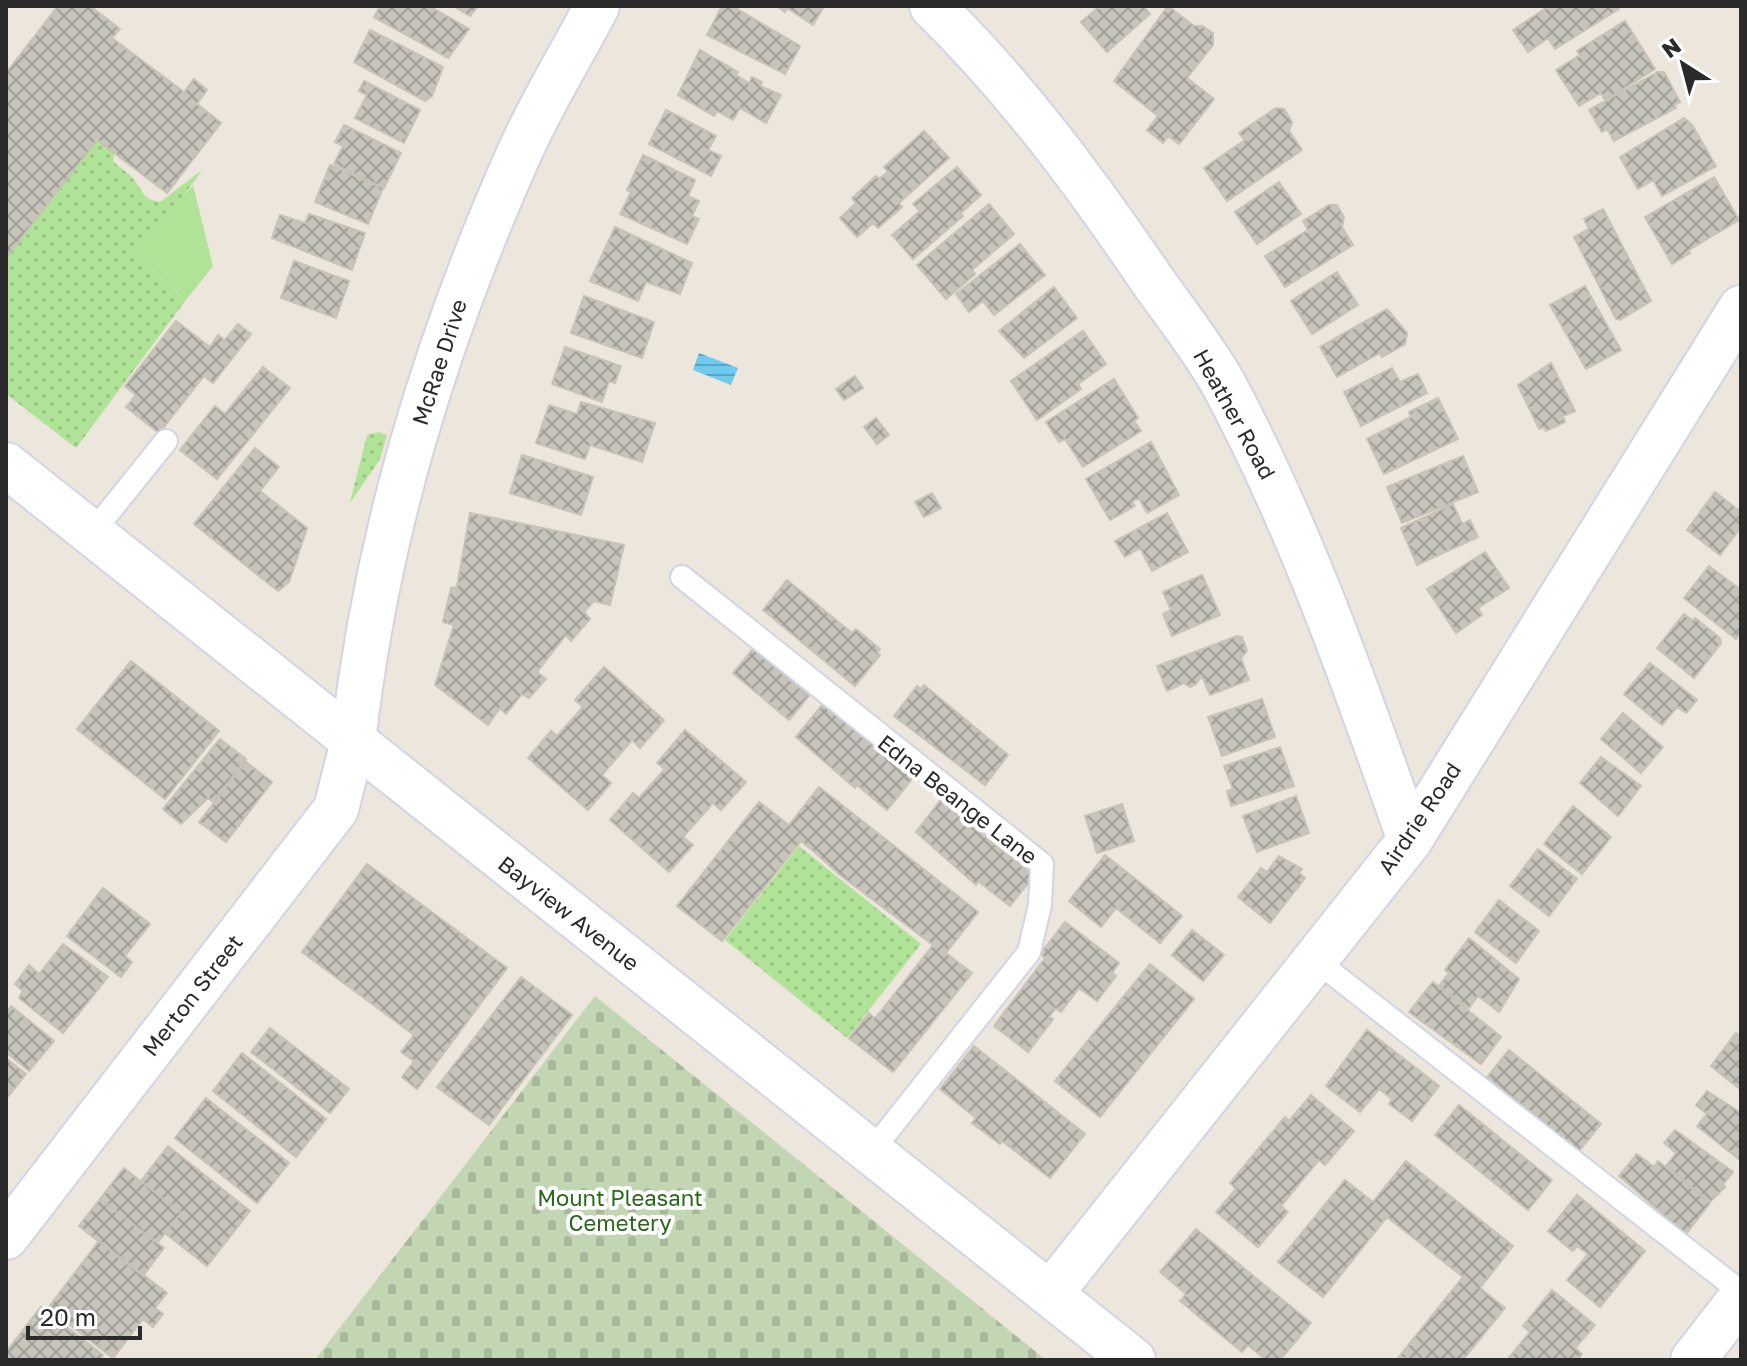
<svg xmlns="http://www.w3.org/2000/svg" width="1747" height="1366" viewBox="0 0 1747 1366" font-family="'Golos Text',sans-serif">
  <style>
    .grass { fill: url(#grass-dots) }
    .cemetery { fill: url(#cemetery-stones) }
    .garden { fill: #b0e398 }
    .water { fill: url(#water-rules) }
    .building { fill: url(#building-cross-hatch); stroke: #c8c2b6; stroke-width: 2 }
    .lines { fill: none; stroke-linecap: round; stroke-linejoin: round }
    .service-casing { stroke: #d1d4e3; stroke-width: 26 }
    .minor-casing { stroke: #d1d4e3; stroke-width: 48 }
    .tertiary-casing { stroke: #d1d4e3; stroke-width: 48 }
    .secondary-casing { stroke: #d1d4e3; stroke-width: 48 }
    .service { stroke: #fff; stroke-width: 22 }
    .minor { stroke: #fff; stroke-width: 44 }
    .tertiary { stroke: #fff; stroke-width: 44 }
    .secondary { stroke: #fff; stroke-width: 44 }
    .labels { text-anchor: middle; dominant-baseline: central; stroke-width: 8; stroke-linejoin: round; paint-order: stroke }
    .street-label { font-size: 22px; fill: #2a2a2a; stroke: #fff }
    .park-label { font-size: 22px; fill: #28681a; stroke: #fff }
  </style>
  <defs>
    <pattern id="grass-dots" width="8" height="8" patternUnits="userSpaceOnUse" patternTransform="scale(2)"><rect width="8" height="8" fill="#b0e398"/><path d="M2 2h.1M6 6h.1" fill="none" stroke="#98c383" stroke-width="1.8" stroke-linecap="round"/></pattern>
    <pattern id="cemetery-stones" width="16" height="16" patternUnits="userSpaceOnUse" patternTransform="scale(2)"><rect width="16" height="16" fill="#c3d6b3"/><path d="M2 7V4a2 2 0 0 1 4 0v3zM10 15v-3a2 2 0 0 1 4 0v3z" fill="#a8b89a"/></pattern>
    <pattern id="water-rules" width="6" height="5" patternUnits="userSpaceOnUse" patternTransform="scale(2)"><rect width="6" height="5" fill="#6fcaef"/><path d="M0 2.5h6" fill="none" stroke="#5ba4c2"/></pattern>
    <pattern id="building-cross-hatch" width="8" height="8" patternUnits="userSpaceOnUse" patternTransform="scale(2)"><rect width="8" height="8" fill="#c7c4bb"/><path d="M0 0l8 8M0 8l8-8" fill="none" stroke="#a29f98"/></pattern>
  </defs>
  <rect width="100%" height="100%" fill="#ece6dc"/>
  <path class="grass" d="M97 140 114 153 113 161C120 168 132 175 137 184 145 196 145 199 160 202L202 170 139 258 186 300 76 448 6 394V258Z
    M379 432 387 435 380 459 350 503 367 435Z
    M799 846 921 944 847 1038 725 940Z"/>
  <path class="cemetery" d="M595 996 1046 1360H315Z"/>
  <path class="garden" d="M193 185 213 266 186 300 139 258 136 250Z"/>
  <path class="water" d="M699 353 738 368 731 385 693 370Z"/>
  <path class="building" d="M58 6H90L120 29 112 38 184 92 194 79 207 90 197 104 221 123 167 193 97 140 6 258V73Z
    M380 6H429L469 29 448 58 374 17Z
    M453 6H478L470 16Z
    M722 6H732L800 46 785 74 707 35Z
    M777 6H824L813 25 787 8 785 12Z
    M1100 6H1143L1150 14 1107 52 1081 22Z
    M1168 6 1194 26H1202L1213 33V45L1187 78 1214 99 1179 144 1168 136 1163 143 1147 130 1158 116 1114 81Z
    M1549 6H1617L1619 9 1555 49 1548 38 1528 52 1513 30Z
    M1625 21 1655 69 1605 100 1601 93 1579 106 1556 70 1580 55 1577 51Z
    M370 30 443 67 432 96 425 101 354 62Z
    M700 50 738 72 736 75 749 83 752 77 762 82 760 86 781 95 766 123 740 108 733 120 717 111 714 116 678 95Z
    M1658 72H1664L1680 102 1674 105 1676 108 1614 141 1607 129 1602 132 1589 110Z
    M364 81 420 110 404 143 355 118 367 95 359 91Z
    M1276 108 1284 109 1292 122 1289 131 1302 150 1227 201 1204 168 1245 140 1239 133Z
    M666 110 716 136 708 150 721 156 711 176 649 144Z
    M1684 118 1692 125 1716 166 1662 196 1653 180 1638 189 1620 157Z
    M344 125 401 153 384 188 334 164 343 146 335 142Z
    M924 131 949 158 899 203 902 207 878 228 873 223 857 237 840 218 856 203 852 198 876 176 879 179 888 172 884 167Z
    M643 155 695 180 688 196 699 201 692 216 699 219 687 244 620 214 631 192 627 190Z
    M330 165 383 188 368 224 315 202Z
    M957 167 981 195 961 213 963 216 913 259 892 235 920 211 913 204Z
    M1714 177 1739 220 1689 250 1690 253 1672 264 1645 217Z
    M1279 182 1301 214 1257 244 1235 212Z
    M989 204 1014 234 972 270 975 274 946 299 917 265Z
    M1329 205H1337L1344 217 1342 227 1353 245 1285 287 1265 256 1308 230 1303 221Z
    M1603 209 1651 301 1620 320 1616 319 1574 237 1589 229 1584 219Z
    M309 214 365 233 352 270 272 238 280 215 305 223Z
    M615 227 692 263 680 294 646 282 638 301 590 281Z
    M1020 244 1045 275 994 315 983 301 969 312 956 294Z
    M294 261 349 281 336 318 281 298Z
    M1337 272 1358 305 1312 334 1291 301Z
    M1585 286 1621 350 1586 369 1550 305Z
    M1054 287 1077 318 1024 358 999 331Z
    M584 296 654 322 642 358 571 333Z
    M1387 309 1407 333 1405 344 1382 357 1380 353 1337 377 1320 347Z
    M176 321 210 347 218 335 225 340 238 324 251 334 213 383 204 376 159 433 126 407 136 395 125 386Z
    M1083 331 1106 364 1078 384 1081 389 1037 420 1011 381Z
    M565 347 621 366 615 383 609 381 602 402 552 384Z
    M1551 363 1575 411 1563 416 1565 422 1546 431 1543 427 1539 429 1518 385Z
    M263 367 290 388 217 479 180 450 215 406 225 414Z
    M1392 368 1400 382 1418 374 1427 393 1361 426 1344 392Z
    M855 376 863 388 844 400 836 389Z
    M1114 379 1138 418 1134 421 1141 431 1083 467 1065 439 1059 442 1046 422Z
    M1438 398 1458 439 1384 474 1367 439 1411 417 1409 412Z
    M581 402 655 423 642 462 590 445 585 459 536 443 549 405 577 414Z
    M876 418 889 435 877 444 864 427Z
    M1151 442 1179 495 1147 513 1139 498 1132 502 1135 506 1110 520 1086 479Z
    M255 448 279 467 260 491 307 528 289 582 278 591 194 524Z
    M522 455 593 477 581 515 510 493Z
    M1463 456 1478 492 1402 523 1387 487Z
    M1715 492 1741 512V527L1720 555 1687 530Z
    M932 493 941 508 924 517 915 502Z
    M1453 504 1462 524 1470 520 1478 537 1417 565 1401 528Z
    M470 513 624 545 610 605 594 601 584 612 590 619 571 641 566 635 537 672 546 679 529 698 522 694 506 714 500 708 488 725 435 685 454 625 443 622 451 588 457 587Z
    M1167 513 1188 552 1152 571 1140 548 1125 557 1115 541Z
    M1485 552 1509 588 1478 608 1482 615 1456 633 1427 589Z
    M1709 566 1741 590V632L1736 639 1684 598Z
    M1202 575 1220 615 1172 636 1163 614 1171 610 1163 592Z
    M787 580 852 633 856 629 880 649 877 652 880 655 855 686 763 610Z
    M1684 614 1693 621 1695 618 1720 638 1721 643 1694 678 1657 648Z
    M1237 636 1242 637 1247 651 1241 658 1249 680 1210 695 1202 676 1196 684 1190 687 1184 683 1167 691 1157 666Z
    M753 649 809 696 789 720 733 673Z
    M131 661 219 731 165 799 77 729Z
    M1650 663 1697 700 1686 713 1677 707 1662 725 1624 694Z
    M604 667 664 720 640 748 632 740 602 775 611 783 588 810 528 758 551 731 557 736 583 707 575 700Z
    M924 685 1008 755 985 785 894 716 917 686 921 689Z
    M1262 699 1275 737 1222 756 1208 717Z
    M823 704 913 778 887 810 857 785 855 788 796 737Z
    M1623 713 1663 747 1641 773 1601 739Z
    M685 730 746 782 721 810 713 803 683 837 693 845 669 872 610 820 633 793 639 798 665 769 657 763Z
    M220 739 246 759 213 802 208 798 181 824 163 809Z
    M1280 747 1294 786 1231 806 1227 791 1233 789 1224 766Z
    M1601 757 1641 786 1618 816 1580 783Z
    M246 762 272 782 226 842 199 822Z
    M819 787 978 912 946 953 972 973 893 1072 849 1038 869 1013 874 1018 877 1016 933 945 840 875 812 850 801 841 722 941 677 906 759 802 789 825Z
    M1296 796 1309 833 1257 852 1243 816Z
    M940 801 1034 876 1010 906 978 881 976 885 916 832Z
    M1122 804 1134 841 1097 853 1085 816Z
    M1573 806 1611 837 1582 874 1544 844Z
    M1538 849 1577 879 1549 916 1510 886Z
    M1105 855 1182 916 1160 943 1116 908 1101 927 1069 901Z
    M1279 856 1302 869 1299 873 1305 878 1270 923 1238 897 1261 868 1267 872Z
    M367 864 507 968 417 1089 402 1077 414 1061 401 1052 414 1035 302 952Z
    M103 888 150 924 125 956 132 962 121 977 67 936Z
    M1499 900 1539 931 1516 963 1475 932Z
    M1065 922 1119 963 1112 973 1116 976 1097 1001 1079 988 1061 1012 1056 1008 1049 1017 1053 1019 1028 1052 994 1026 1045 958 1040 954Z
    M1192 930 1224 955 1203 981 1172 955Z
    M1469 938 1519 979 1499 1012 1478 996 1469 1008 1439 986 1449 973 1445 970Z
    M63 944 108 977 63 1033 19 998 23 991 15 984 29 965 39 974Z
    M1150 964 1194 999 1100 1117 1055 1081Z
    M521 977 572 1015 489 1125 437 1087Z
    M1433 982 1501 1037 1481 1064 1409 1012Z
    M11 1006 54 1041 29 1071 6 1052V1013Z
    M270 1028 349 1089 330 1113 251 1052Z
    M1367 1030 1439 1086 1412 1121 1389 1104 1392 1099 1379 1089 1360 1112 1326 1086Z
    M1736 1033 1741 1037V1090L1711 1066Z
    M974 1046 1085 1134 1050 1178 1002 1141 1000 1144 972 1123 976 1118 940 1089Z
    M1509 1050 1601 1124 1579 1151 1487 1077Z
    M242 1053 326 1119 296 1157 213 1091Z
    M6 1058 26 1074 7 1098H6Z
    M1707 1091 1741 1113V1161L1697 1126 1707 1114 1696 1105Z
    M1311 1095 1354 1131 1325 1165 1319 1160 1281 1206 1288 1212 1258 1247 1216 1212 1236 1189 1230 1183 1285 1117 1289 1121Z
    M206 1098 289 1163 257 1203 175 1138Z
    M1459 1105 1552 1180 1528 1210 1435 1135Z
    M1675 1130 1733 1172 1723 1184 1725 1187 1710 1202 1666 1166 1676 1153 1664 1143Z
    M168 1146 250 1211 207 1266 165 1233 181 1213 141 1181Z
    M1637 1154 1654 1167 1658 1161 1710 1203 1686 1234 1619 1176Z
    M1406 1161 1513 1246 1480 1288 1505 1308 1463 1360 1398 1358 1463 1277 1387 1217 1323 1297 1278 1262 1345 1180 1373 1202Z
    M124 1168 181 1213 157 1243 100 1199Z
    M1577 1195 1645 1251 1600 1307 1567 1280 1588 1254 1577 1246 1573 1251 1548 1231Z
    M100 1199 164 1248 143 1276 79 1226Z
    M1196 1229 1311 1323 1280 1360H1266L1248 1345 1242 1352 1180 1301 1186 1294 1160 1272Z
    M99 1241 167 1293 155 1308 163 1314 153 1327 143 1319 113 1358 48 1308Z
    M1552 1290 1595 1325 1575 1348 1582 1354 1577 1360H1507L1530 1332 1523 1326Z
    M41 1307 103 1355 100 1360H6V1352Z"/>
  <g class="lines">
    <defs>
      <path id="service" d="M92 533 166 441
        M682 577 1042 864 1040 905 1029 952 871 1152
        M1314 959 1741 1292"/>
      <path id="minor" d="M932 6C1017 89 1086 183 1152 280 1176 314 1204 349 1224 385 1302 531 1355 685 1410 840
        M6 1237 336 809 353 742
        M1050 1294 1410 840 1741 308
        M1693 1360 1741 1298"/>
      <path id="tertiary" d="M353 742C376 537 434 345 518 156 540 105 571 56 597 6"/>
      <path id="secondary" d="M6 465 1133 1360"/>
    </defs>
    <use href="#service" class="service-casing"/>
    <use href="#minor" class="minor-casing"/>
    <use href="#tertiary" class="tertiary-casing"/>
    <use href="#secondary" class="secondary-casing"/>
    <use href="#service" class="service"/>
    <use href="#minor" class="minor"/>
    <use href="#tertiary" class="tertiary"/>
    <use href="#secondary" class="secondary"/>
  </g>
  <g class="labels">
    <g class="street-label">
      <text transform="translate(439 362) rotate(-72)">McRae Drive</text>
      <text transform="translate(1235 414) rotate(61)">Heather Road</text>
      <text transform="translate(958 799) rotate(38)">Edna Beange Lane</text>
      <text transform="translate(1419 818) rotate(-56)">Airdrie Road</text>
      <text transform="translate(569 913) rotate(38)">Bayview Avenue</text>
      <text transform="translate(192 995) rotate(-52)">Merton Street</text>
    </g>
    <g class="park-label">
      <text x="620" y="1197">Mount Pleasant<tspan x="620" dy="25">Cemetery</tspan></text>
    </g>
  </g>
  <rect width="1747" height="1366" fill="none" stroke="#2a2a2a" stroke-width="16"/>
  <g transform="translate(1683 64) rotate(324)" stroke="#ffffff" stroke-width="6" paint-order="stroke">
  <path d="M0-6L14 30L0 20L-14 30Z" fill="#2a2a2a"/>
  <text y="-12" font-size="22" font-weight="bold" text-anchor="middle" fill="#2a2a2a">N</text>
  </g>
  <path d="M28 1326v12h112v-12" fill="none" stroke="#2a2a2a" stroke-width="4"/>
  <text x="40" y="1326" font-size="24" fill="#2a2a2a" stroke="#ffffff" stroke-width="6" paint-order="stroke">20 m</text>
</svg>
